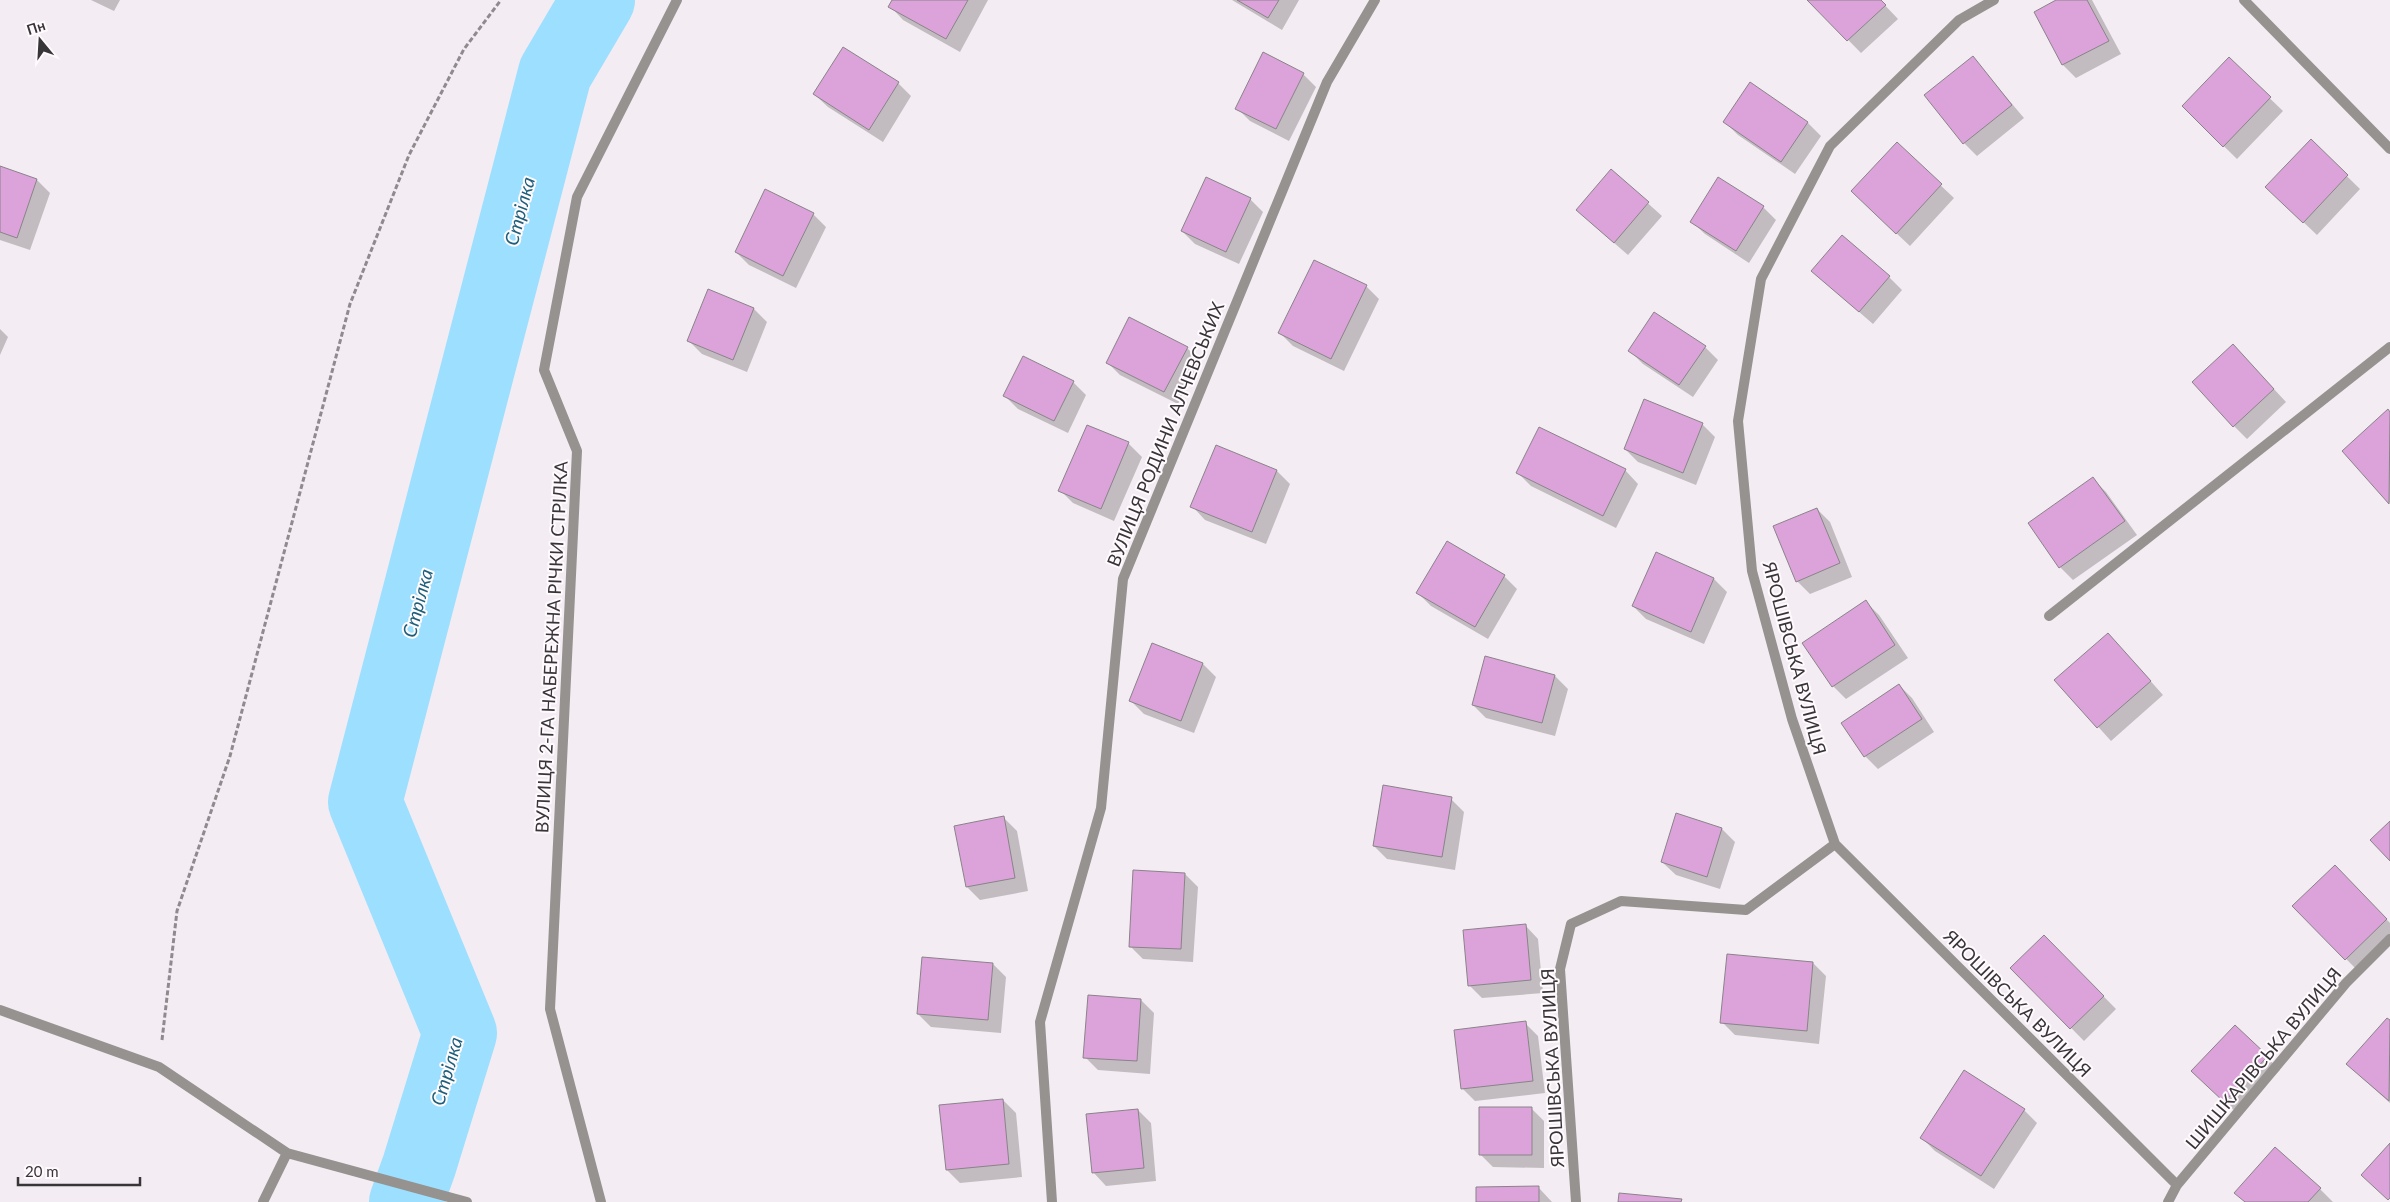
<svg xmlns="http://www.w3.org/2000/svg" width="2390" height="1202" viewBox="0 0 2390 1202" font-family="Lato,sans-serif">
  <style>
    .shadow { fill: #0003 }
    .lines { fill: none; stroke-linecap: round; stroke-linejoin: round }
    .river { stroke: #9cdffe; stroke-width: 74 }
    .building { fill: #dca3da; stroke: #898389 }
    .path { stroke: #8f8a8e; stroke-width: 3; stroke-dasharray: 5 2.5; stroke-linecap: butt }
    .lane { stroke: #95928f; stroke-width: 10 }
    .street { stroke: #95928f; stroke-width: 10 }
    .labels { text-anchor: middle; dominant-baseline: central; stroke-width: 4; stroke-linejoin: round; paint-order: stroke }
    .street-label { font-size: 18px; fill: #383538; stroke: #fffafe }
    .water-label { font-size: 19px; font-style: italic; fill: #1c5f79; stroke: #fffafe }
  </style>
  <rect width="100%" height="100%" fill="#f3ecf2"/>
  <path class="shadow" d="M91 0H120L114 11Z
    M893 0H988L960 52 903 20 890 6Z
    M1232 0H1299L1282 30Z
    M1809 0H1880L1898 19 1861 53Z
    M2058 0H2092L2121 54 2076 78 2063 65 2035 12Z
    M1973 58 2024 118 1977 156 1964 143Z
    M2229 59 2283 111 2237 159 2183 106Z
    M1303 74 1316 87 1289 141 1250 121 1237 108Z
    M898 83 911 96 883 142 828 107 814 94Z
    M1751 84 1808 123 1821 136 1795 174 1738 135 1725 122Z
    M2311 141 2360 189 2317 235 2280 200Z
    M1897 144 1954 198 1910 246 1865 204Z
    M0 167 37 180 50 193 30 250 0 240Z
    M1612 171 1662 216 1628 255 1591 223Z
    M1250 199 1263 212 1239 264 1195 244 1182 231Z
    M1763 207 1776 220 1749 263 1705 234 1691 221Z
    M813 214 826 227 796 288 749 265 736 252Z
    M1812 271 1889 277 1902 290 1873 324Z
    M1366 286 1379 299 1344 371 1293 346 1280 333Z
    M754 309 767 322 747 372 702 354 689 341Z
    M1655 314 1705 347 1718 360 1693 397 1643 364 1630 351Z
    M0 329 8 337 0 355Z
    M1187 348 1200 361 1178 404 1120 375 1107 362Z
    M2246 359 2286 402 2247 439 2234 426Z
    M1073 382 1086 395 1068 433 1018 409 1005 396Z
    M2388 411 2390 413V503L2343 451Z
    M1702 424 1715 437 1696 485 1638 462 1625 449Z
    M1088 426 1129 444 1142 457 1114 521 1073 503 1060 490Z
    M1625 470 1638 484 1616 528 1531 486 1518 473Z
    M1277 471 1290 484 1266 544 1205 520 1192 506Z
    M2093 479 2106 492 2137 535 2073 580 2060 567Z
    M1817 509 1830 522 1852 577 1810 594 1797 581Z
    M1504 576 1517 589 1488 639 1431 606 1418 593Z
    M1714 579 1727 592 1704 644 1646 619 1633 606Z
    M1866 602 1879 615 1908 658 1846 699 1833 686Z
    M2121 648 2163 695 2111 741 2056 680Z
    M1486 657 1555 676 1568 689 1555 736 1486 718 1473 705Z
    M1203 664 1216 677 1194 733 1144 714 1131 701Z
    M1899 685 1912 698 1934 732 1878 769 1865 756Z
    M1451 799 1464 812 1455 870 1387 859 1374 846Z
    M1677 815 1722 829 1735 842 1720 889 1676 875 1662 862Z
    M1004 818 1017 831 1028 891 980 900 967 887Z
    M2335 867 2390 923V942L2359 972 2294 906Z
    M1185 874 1198 887 1193 962 1143 959 1130 946Z
    M1525 925 1538 939 1543 993 1482 998 1469 985Z
    M2044 936 2116 1009 2084 1041 2012 968Z
    M1813 963 1826 976 1819 1044 1735 1035 1722 1022Z
    M993 964 1006 977 1001 1033 931 1027 918 1014Z
    M1141 1000 1154 1013 1150 1074 1098 1070 1085 1057Z
    M2387 1019 2390 1022V1103L2361 1077Z
    M1525 1023 1538 1036 1545 1093 1475 1101 1462 1088Z
    M2235 1027 2280 1070 2238 1114 2206 1084Z
    M1003 1100 1016 1113 1022 1177 960 1183 947 1170Z
    M1531 1108 1544 1121V1168L1493 1167 1480 1154Z
    M1138 1110 1151 1123 1156 1181 1106 1186 1093 1172Z
    M2024 1110 2037 1123 1994 1189 1935 1151 1922 1138Z
    M1538 1187 1552 1202H1477Z
    M2320 1189 2333 1202H2245Z"/>
  <g class="lines">
    <path class="river" d="M406 1202 419 1166 460 1033 365 802 555 73 598 0"/>
  </g>
  <path class="building" d="M892 0H968L946 39 888 7Z
    M1237 0H1279L1268 18Z
    M1807 0H1881L1886 5 1847 41Z
    M2056 0H2087L2109 41 2062 65 2034 12Z
    M843 47 899 82 869 130 813 94Z
    M1263 52 1304 73 1276 129 1235 109Z
    M1973 56 2012 105 1963 144 1924 95Z
    M2229 57 2271 97 2223 147 2182 106Z
    M1750 82 1808 122 1781 162 1723 122Z
    M2311 139 2348 175 2303 223 2265 187Z
    M1897 142 1942 184 1896 234 1851 191Z
    M0 166 37 179 17 238 0 232Z
    M1611 169 1649 202 1614 243 1576 210Z
    M1206 177 1251 198 1226 252 1181 231Z
    M1718 177 1764 206 1736 251 1690 222Z
    M765 189 814 213 783 276 735 252Z
    M1842 235 1890 276 1859 312 1811 271Z
    M1314 260 1367 285 1331 359 1278 333Z
    M708 289 754 308 733 360 687 341Z
    M1654 312 1706 346 1679 385 1628 351Z
    M1129 317 1188 347 1164 392 1106 363Z
    M2233 344 2274 389 2233 427 2192 382Z
    M1023 356 1074 381 1054 421 1003 396Z
    M1644 399 1703 423 1683 473 1624 449Z
    M2388 409 2390 412 2389 504 2342 451Z
    M1087 425 1129 442 1101 509 1058 491Z
    M1539 427 1626 469 1603 516 1516 473Z
    M1216 445 1277 470 1252 532 1190 507Z
    M2093 477 2125 521 2059 568 2028 523Z
    M1817 508 1840 563 1796 582 1773 526Z
    M1447 541 1505 575 1475 627 1416 593Z
    M1656 552 1714 578 1691 632 1632 606Z
    M1866 600 1895 645 1832 687 1802 643Z
    M2108 633 2151 681 2097 728 2054 680Z
    M1152 643 1203 663 1181 721 1129 701Z
    M1485 656 1555 675 1542 723 1472 705Z
    M1899 684 1922 719 1864 757 1841 723Z
    M1383 785 1452 797 1442 857 1373 846Z
    M1676 813 1722 828 1707 877 1661 862Z
    M1004 816 1015 878 966 887 954 826Z
    M2390 821V861L2370 840Z
    M2335 865 2387 919 2345 960 2292 906Z
    M1133 870 1185 873 1181 949 1129 947Z
    M1526 924 1531 980 1468 986 1463 930Z
    M2044 935 2104 996 2070 1029 2010 968Z
    M1727 954 1813 962 1807 1031 1720 1023Z
    M922 957 993 963 988 1020 917 1014Z
    M1088 995 1141 999 1137 1061 1083 1058Z
    M2387 1018 2390 1020 2389 1101 2346 1064Z
    M1526 1021 1533 1081 1461 1089 1454 1030Z
    M2235 1025 2268 1056 2224 1102 2191 1071Z
    M1964 1070 2025 1109 1981 1176 1920 1138Z
    M1003 1099 1009 1164 946 1170 939 1105Z
    M1479 1107H1532V1155H1479Z
    M1138 1109 1144 1168 1092 1173 1086 1114Z
    M2390 1143V1198L2388 1200 2361 1175Z
    M2275 1147 2321 1188 2308 1202H2245L2234 1193Z
    M1539 1186V1202H1476V1187Z
    M1619 1193 1682 1199 1681 1202H1618Z"/>
  <g class="lines">
    <path class="path" d="M162 1040 177 911 230 756 350 304 409 155 464 49 501 0"/>
    <path class="lane" d="M2049 616 2390 347"/>
    <path class="street" d="M2244 0 2390 149
      M1835 844 1792 719 1752 571 1738 421 1761 279 1830 146 1959 20 1994 0
      M0 1010 159 1067 287 1153 467 1202
      M263 1202 287 1153
      M601 1202 550 1009 577 451 544 370 577 197 677 0
      M1052 1202 1040 1022 1101 808 1123 579 1327 82 1375 0
      M1576 1202 1560 969 1571 924 1621 901 1746 910 1835 844 2177 1185
      M2168 1202 2177 1185 2346 983 2390 939"/>
  </g>
  <g class="labels">
    <g class="street-label">
      <text transform="translate(1165 434) rotate(-68)">ВУЛИЦЯ РОДИНИ АЛЧЕВСЬКИХ</text>
      <text transform="translate(551 647) rotate(-87)">ВУЛИЦЯ 2-ГА НАБЕРЕЖНА РІЧКИ СТРІЛКА</text>
      <text transform="translate(1795 658) rotate(75)">ЯРОШІВСЬКА ВУЛИЦЯ</text>
      <text transform="translate(2018 1003) rotate(45)">ЯРОШІВСЬКА ВУЛИЦЯ</text>
      <text transform="translate(2263 1058) rotate(-50)">ШИШКАРІВСЬКА ВУЛИЦЯ</text>
      <text transform="translate(1552 1068) rotate(-93)">ЯРОШІВСЬКА ВУЛИЦЯ</text>
    </g>
    <g class="water-label">
      <text transform="translate(519 211) rotate(-75)">Стрілка</text>
      <text transform="translate(417 603) rotate(-75)">Стрілка</text>
      <text transform="translate(446 1071) rotate(-74)">Стрілка</text>
    </g>
  </g>
  <g transform="translate(40 40) rotate(342)" stroke="#fffafe" stroke-width="4" paint-order="stroke">
  <path d="M0-4L9 19L0 12L-9 19Z" fill="#383538"/>
  <text y="-8" font-size="14" font-weight="bold" text-anchor="middle" fill="#383538">Пн</text>
  </g>
  <path d="M18 1177v8h122v-8" fill="none" stroke="#383538" stroke-width="2.5"/>
  <text x="25" y="1177" font-size="15" fill="#383538" stroke="#fffafe" stroke-width="4" paint-order="stroke">20 m</text>
</svg>
